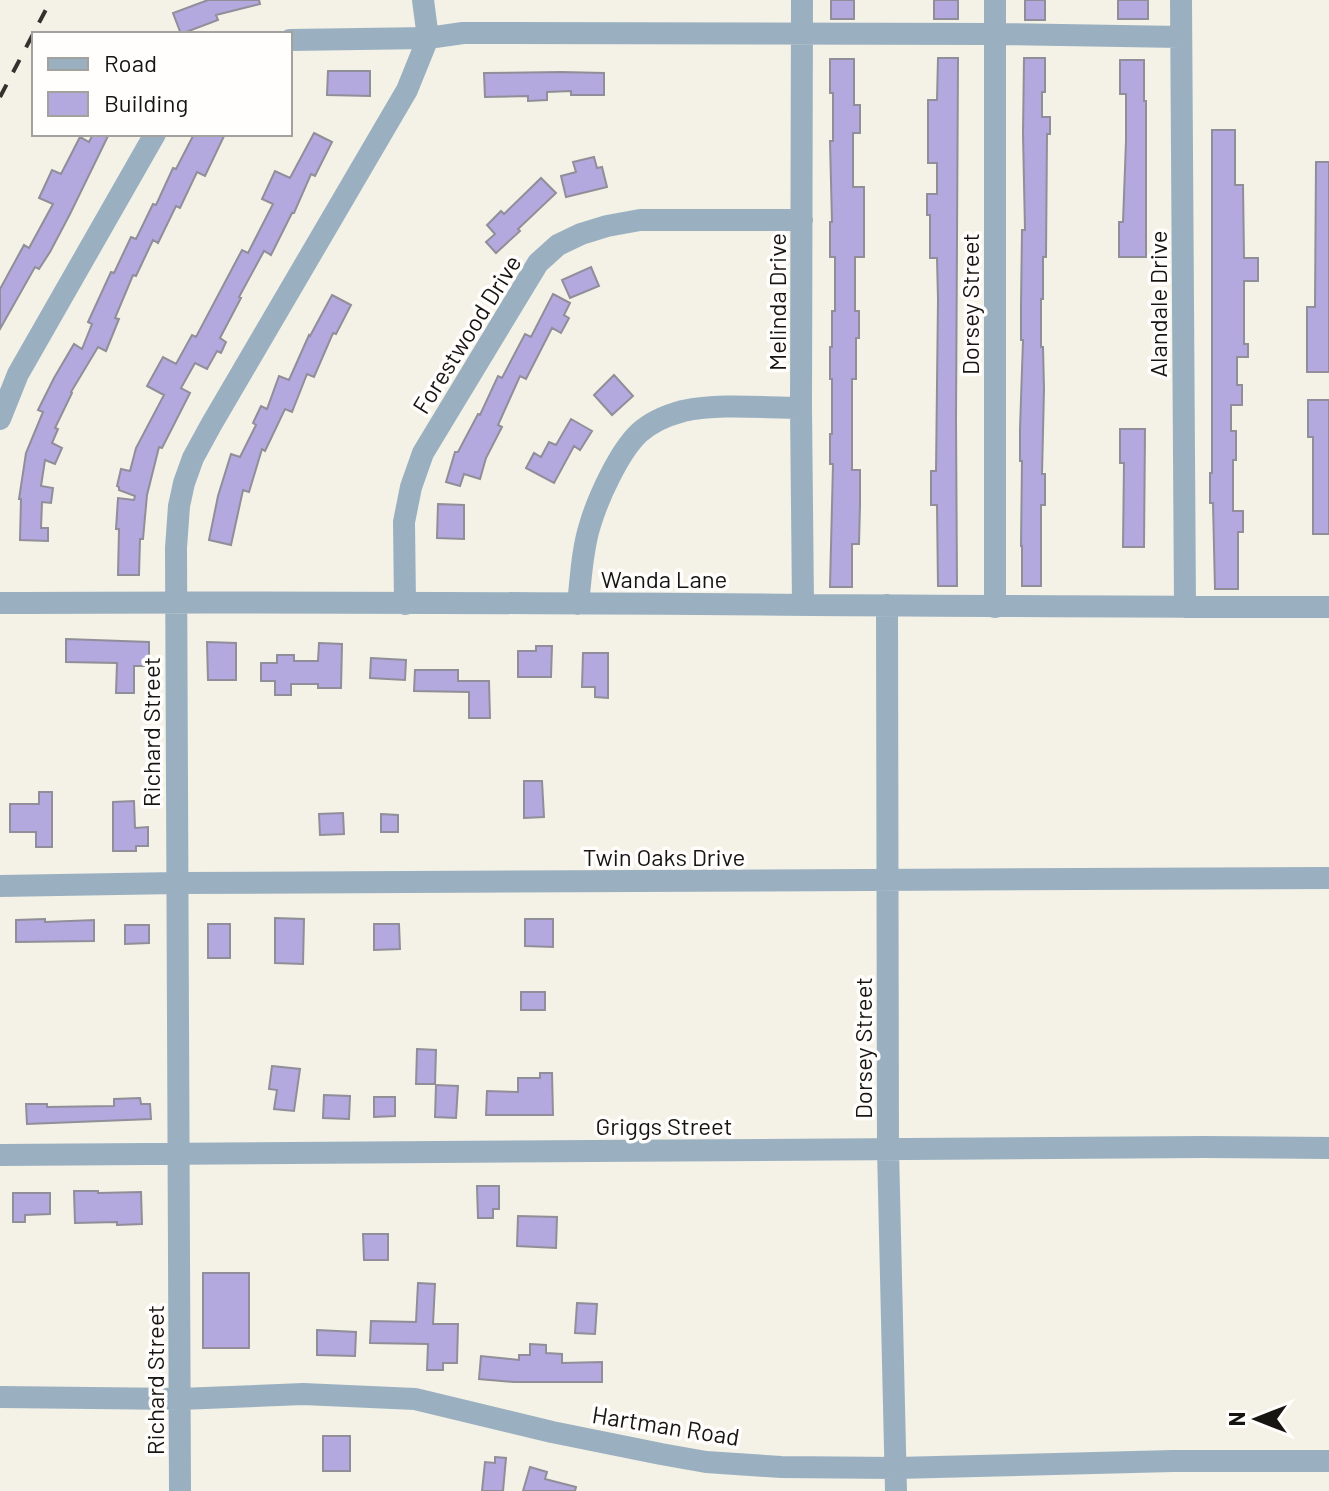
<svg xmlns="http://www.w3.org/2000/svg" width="1329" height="1491" viewBox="0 0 1329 1491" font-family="Barlow,sans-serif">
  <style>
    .building { fill: #b3a9de; stroke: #908e98; stroke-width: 2 }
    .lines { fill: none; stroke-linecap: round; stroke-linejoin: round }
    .minor { stroke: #9ab0c0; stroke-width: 22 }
    .rail { stroke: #34322e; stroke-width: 4; stroke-dasharray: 14 14; stroke-linecap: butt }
    .labels { text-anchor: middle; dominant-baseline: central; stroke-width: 7; stroke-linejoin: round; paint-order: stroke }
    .street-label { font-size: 24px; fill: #171512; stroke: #fffefc }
  </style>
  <rect width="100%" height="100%" fill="#f4f1e6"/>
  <path class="building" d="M208 0H259L260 4 216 15 218 20 181 34 173 13Z
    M831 0H854V19H831Z
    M934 0H958V19H934Z
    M1025 0H1045V20H1025Z
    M1118 0H1148V19H1118Z
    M938 58H958L956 419 957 586H938L937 505H931V471H936L938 299 937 258H930V215H927V194H937V163H928V100H937Z
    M1024 58H1045V92H1042V117H1050V134H1047L1046 257H1043V299H1041V347H1043L1044 389 1042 474H1045V505H1041V586H1022V546H1021L1022 461H1020V429L1023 340H1021V306L1022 230H1025L1023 134Z
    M830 59H854V105H860V133H853V187H864V257H855V311H859V338H856V379H852V470H860V505L859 544H852V587H830L833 464H830V434H832V379H830V347H832V311H835V257H830V222H832L830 141H833V93H830Z
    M1120 60H1144V101H1146V257H1119V222H1123L1126 141V94H1120Z
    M328 71H370V96L327 95Z
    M561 72 604 73V95H571V91L547 92V100L528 101V96L485 97 484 73Z
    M1212 130H1235V185H1243L1244 258H1258V281H1244V344H1248V357H1237V385H1242V405H1231V431H1236V460H1233V511H1243V532H1238V589H1215L1213 503H1210V473H1212Z
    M314 133 332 142 315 176 311 174 294 213H292L271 255 264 251 239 297 241 298 220 338 226 342 221 353 217 351 207 369 195 363 181 388 190 393 162 448 159 447 147 495 143 539H140L139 575H118L119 529H116L118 498 134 500 135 496 119 490V487L117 486 121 469 130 471 136 448 164 395 147 386 163 357 176 364 192 335 196 337 242 250 248 253 273 204 262 199 275 171 290 178Z
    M93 134H109L70 214 50 252 39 269 35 267 0 329V289L24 245 29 248 53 204 39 198 52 170 61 174 80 137 89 142Z
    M194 134H225L205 176 197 172 180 208 176 206 158 243 153 240 136 276 133 275 115 318 119 319 106 351 98 347 71 392 72 393 55 428 58 429 52 443 62 448 55 464 45 460 41 486 53 488 51 503 42 502 41 528H48V541L20 540 21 499H19L26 453 43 412 38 410 54 378 74 344 82 349 92 324 88 322 111 272 114 273 131 237 136 239 153 204 156 205 173 168 176 169Z
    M594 157 597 168 602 167 607 187 566 197 561 176 576 172 573 162Z
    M1316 162H1329V372H1307V307H1315Z
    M541 178 556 193 518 229 520 231 496 253 486 242 495 234 487 225 501 211 504 214Z
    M591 267 599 286 570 298 562 280Z
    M553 294 570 303 564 315 569 318 561 333 552 328 526 379 520 376 498 425 502 427 486 458 480 479 464 474 460 486 446 482 455 452H458L478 414 480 415 498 376 502 378 525 334 531 337Z
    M332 295 351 305 336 334 333 333 314 377 307 374 292 412 285 409 265 451 262 449 249 492 243 490 231 545 209 540 218 496 231 454 240 457 256 425 253 423 261 406 267 409 279 376 289 380 309 335 310 336Z
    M614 375 633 396 612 415 594 395Z
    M1308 400H1329V534H1313V437H1308Z
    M571 419 592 431 580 450 574 446 554 483 526 468 534 453 541 457 549 442 556 445Z
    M1120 429H1145L1144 547H1123L1124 463H1120Z
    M438 504 464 505V539L437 538Z
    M66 639 149 642V666H134V693H116L117 663 66 662Z
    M207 642 236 643V680H208Z
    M319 643 342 644 341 688H318V684H291V695H275V681H261V663H277V655H294V661H318Z
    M536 646H552L551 677H518V651H536Z
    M583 653H608V698L595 697V687H582Z
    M371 658 406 660 405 680 370 678Z
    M415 670H458V681H489L490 718H469V692L414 691Z
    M524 781H542L544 817 524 818Z
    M39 792H52V847H36V832H10V804H39Z
    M134 801 135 828 148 827V846H136V851H113V802Z
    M343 813 344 834 320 835 319 814Z
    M381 814 398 815V832H381Z
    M275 918 304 919 303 964 275 963Z
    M45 919V922L94 920V941L16 942V920Z
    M525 919H553V947L525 946Z
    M208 924H230V958H208Z
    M374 924H399L400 949 374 950Z
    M125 925H149V943L125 944Z
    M521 992H545V1010H521Z
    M417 1049 436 1050 435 1084H416Z
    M272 1066 300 1069 294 1111 274 1109 277 1090 269 1089Z
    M540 1073H552L553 1115H486L487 1091 518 1092V1078H540Z
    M436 1085 458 1086 456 1118 435 1117Z
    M324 1095 350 1096 349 1119 323 1118Z
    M374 1097H395V1116L374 1117Z
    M140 1098 141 1104H150L151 1119 27 1124 26 1104H47V1107L114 1106V1099Z
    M477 1186H499V1209H493V1218H478Z
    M74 1191H98V1193L141 1192 142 1224 117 1225V1222L75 1223Z
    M13 1193H50V1214L25 1215V1222H13Z
    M518 1216 557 1217 556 1248 517 1246Z
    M363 1234H388V1260H364Z
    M203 1273H249V1348H203Z
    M418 1283 435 1284 433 1324H458L457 1363H443V1370H427L428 1344 370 1343 371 1321 416 1322Z
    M577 1303 597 1304 595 1334 575 1333Z
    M317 1330 356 1332 355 1356 317 1355Z
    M530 1344 546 1345V1353L562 1354V1363L602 1362V1382H514L479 1379 481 1356 519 1360V1355H530Z
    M323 1436H350V1471H323Z
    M495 1457 506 1458 503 1491H482L485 1462 495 1463Z
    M530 1467 547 1472 545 1479 576 1487 575 1491H523Z"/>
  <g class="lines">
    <path class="minor" d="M802 0 801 408 803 604
      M995 0V607
      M1181 0 1185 607
      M290 40 428 38 463 33 995 34 1181 37
      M0 419 18 374 155 134
      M0 603C443 600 886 607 1329 607
      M405 604 404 522 411 487 423 453 538 263 558 245 581 234 607 226 640 220H802
      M578 604C581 578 582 550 590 525 598 498 619 452 639 433 651 422 668 415 683 411 721 403 763 408 801 408
      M887 605 888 1149 896 1491
      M0 886 177 883 1329 878
      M0 1155 1204 1147 1329 1148
      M0 1397 180 1399 303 1394 415 1399 552 1432 661 1454 706 1462 781 1467 896 1468 1173 1461H1329
      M180 1491 176 548 179 506 184 483 193 458 211 425 407 90 428 38 423 0"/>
    <path class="rail" d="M0 97 51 0"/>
  </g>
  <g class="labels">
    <g class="street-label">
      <text transform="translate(776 302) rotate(-90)">Melinda Drive</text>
      <text transform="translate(969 304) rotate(-90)">Dorsey Street</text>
      <text transform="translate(1157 304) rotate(-90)">Alandale Drive</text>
      <text transform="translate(466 334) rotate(-58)">Forestwood Drive</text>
      <text x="664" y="578">Wanda Lane</text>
      <text transform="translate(150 732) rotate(-90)">Richard Street</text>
      <text x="664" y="856">Twin Oaks Drive</text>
      <text transform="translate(862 1048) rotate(-90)">Dorsey Street</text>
      <text x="664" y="1125">Griggs Street</text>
      <text transform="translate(154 1380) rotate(-90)">Richard Street</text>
      <text transform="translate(666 1425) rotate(9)">Hartman Road</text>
    </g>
  </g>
  <rect x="32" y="32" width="260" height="104" fill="#fffefc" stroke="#a2a19e" stroke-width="2"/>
  <rect x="48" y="58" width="40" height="12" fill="#9ab0c0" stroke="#a2a19e" stroke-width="2"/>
  <text x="104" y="72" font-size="24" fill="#171512">Road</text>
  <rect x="48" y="92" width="40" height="24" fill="#b3a9de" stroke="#a2a19e" stroke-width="2"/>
  <text x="104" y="112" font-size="24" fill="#171512">Building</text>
  <g transform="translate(1257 1419) rotate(270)" stroke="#fffefc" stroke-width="6" paint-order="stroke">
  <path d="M0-6L14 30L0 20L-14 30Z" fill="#171512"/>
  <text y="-12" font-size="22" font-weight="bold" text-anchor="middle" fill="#171512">N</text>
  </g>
</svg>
